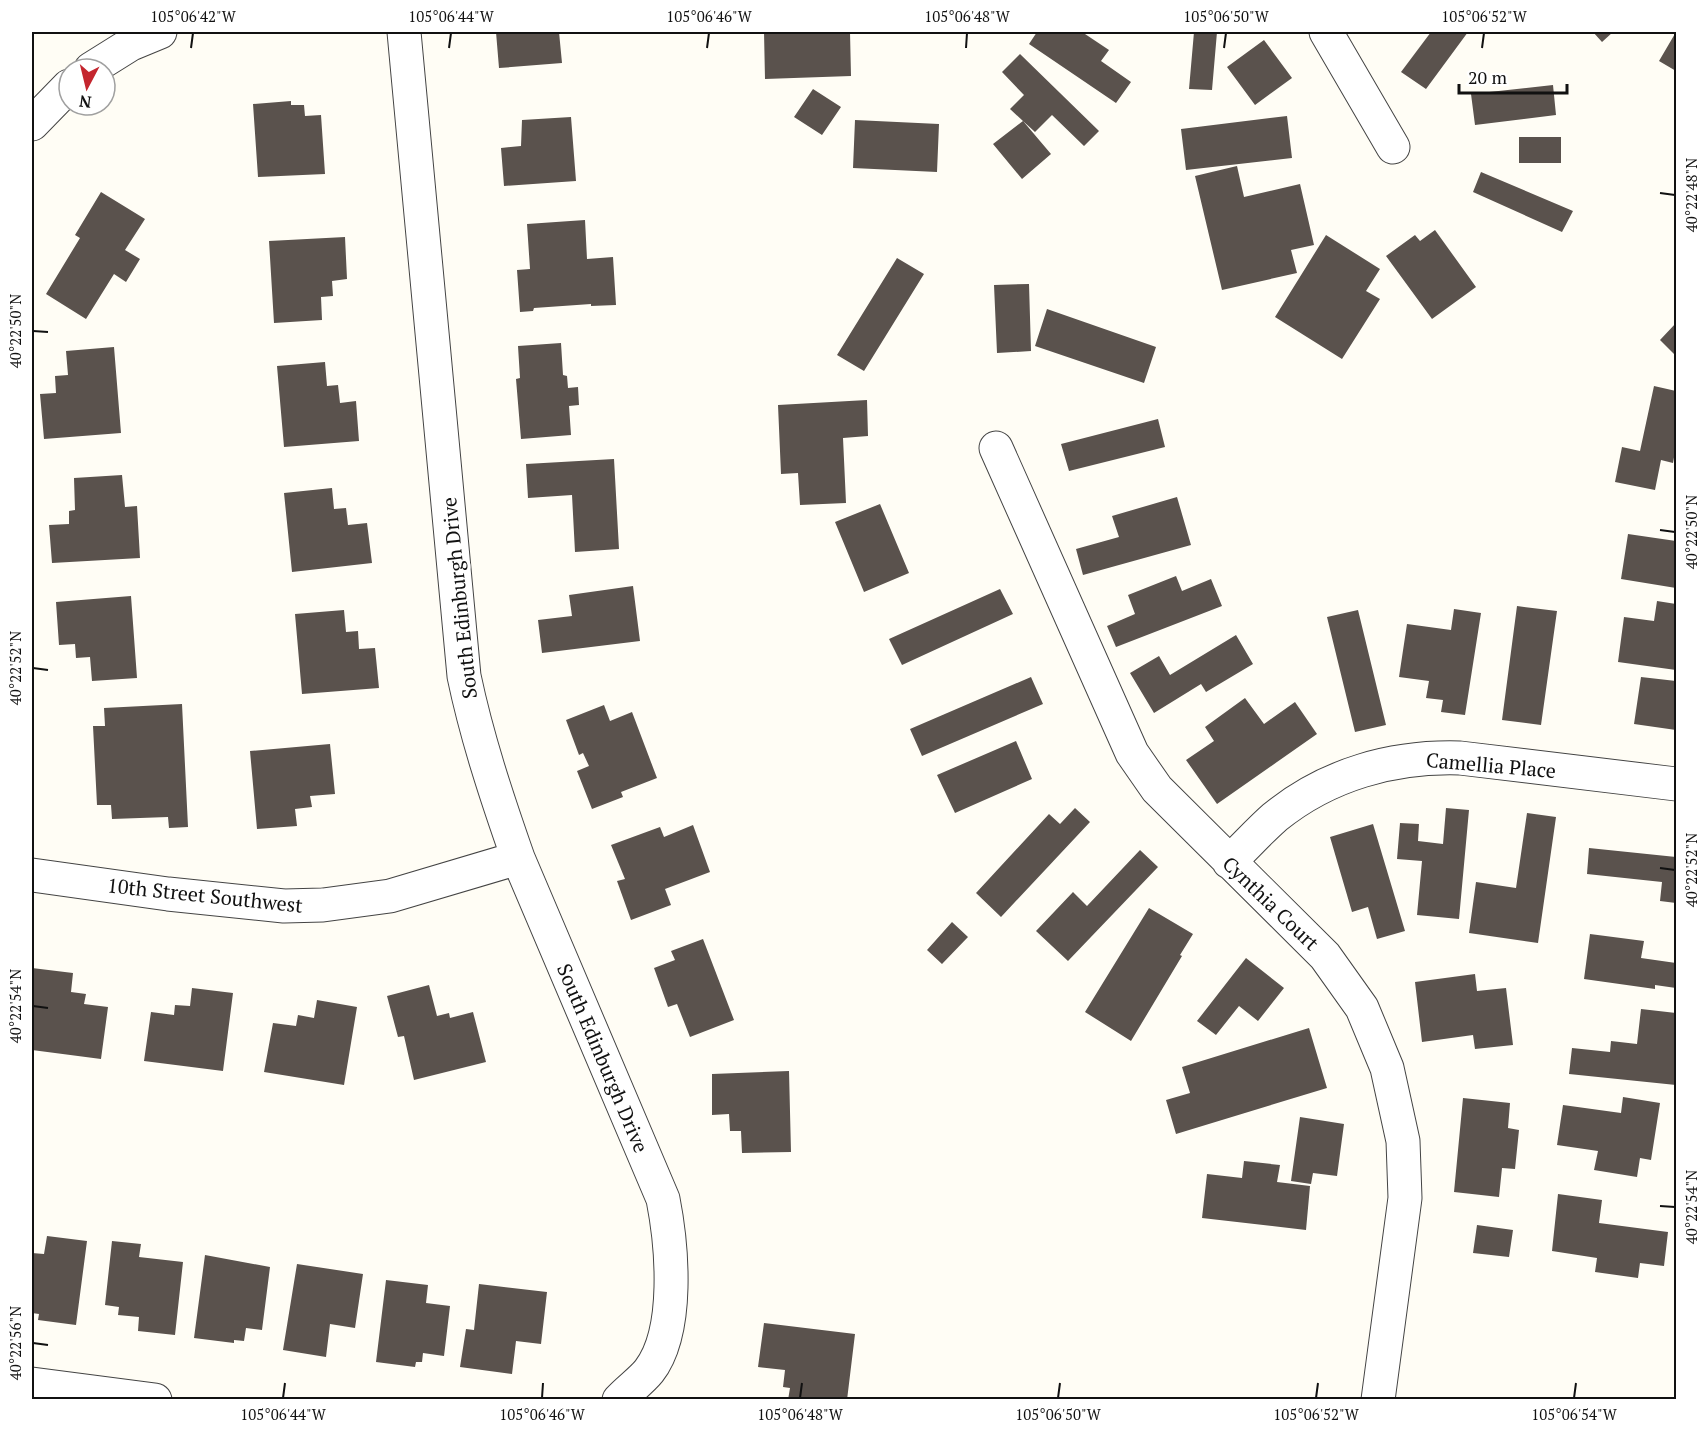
<svg xmlns="http://www.w3.org/2000/svg" width="1708" height="1431" viewBox="0 0 1708 1431" font-family="'PT Serif',serif">
  <style>
    .building { fill: #5a524d }
    .lines { fill: none; stroke-linecap: round; stroke-linejoin: round }
    .minor-casing { stroke: #444; stroke-width: 35 }
    .minor { stroke: #fff; stroke-width: 33 }
    .ticks { fill: none; stroke: #111; stroke-width: 2 }
    .labels { text-anchor: middle; dominant-baseline: central; stroke-width: 6; stroke-linejoin: round; paint-order: stroke }
    .street-label { font-size: 20px; fill: #111; stroke: #fff }
    .neatline { fill: none; stroke: #111; stroke-width: 2 }
    .ticks-label { font-size: 15px; text-anchor: middle; fill: #111 }
  </style>
  <rect width="100%" height="100%" fill="#fffdf5"/>
  <path class="building" d="M496 32H559L562 63 499 68Z
    M764 32H850L851 76 765 79Z
    M1037 32H1087L1085 34 1109 50 1101 61 1131 82 1116 103 1029 44Z
    M1194 32H1217L1212 90 1189 89Z
    M1431 32H1468L1426 89 1401 72Z
    M1593 32H1613L1602 42Z
    M1676 32V71L1659 61Z
    M1264 40 1292 78 1255 105 1227 67Z
    M1020 54 1099 131 1084 146 1052 115 1035 132 1023 121 1051 154 1022 179 993 144 1023 121 1010 109 1024 95 1002 72Z
    M1553 85 1556 115 1475 125 1471 94Z
    M813 89 841 107 822 135 794 117Z
    M291 101V105H304L305 116 321 115 325 174 258 177 253 104Z
    M1287 116 1292 158 1186 170 1181 129Z
    M571 117 576 181 504 186 501 148 521 146 522 120Z
    M855 120 939 124 937 172 853 168Z
    M1519 137H1561V163H1519Z
    M1237 166 1244 197 1300 184 1314 245 1291 250 1297 273 1222 290 1195 176Z
    M1481 172 1573 211 1562 232 1473 192Z
    M101 192 145 219 125 250 140 259 126 282 114 274 86 319 46 294 80 238 75 235Z
    M585 220 587 259 613 257 616 305 591 306V304L534 308 533 311 520 312 517 270 530 269 527 224Z
    M1435 230 1476 287 1432 319 1386 256 1415 235 1420 241Z
    M1326 235 1380 269 1366 291 1380 299 1342 359 1275 317Z
    M345 237 347 279 332 281 333 296 321 297 322 320 274 323 269 241Z
    M897 258 924 274 864 371 837 355Z
    M1029 284 1031 351 997 353 994 285Z
    M1047 309 1156 347 1144 383 1035 346Z
    M1676 323V356L1660 340Z
    M561 343 563 375 567 376 568 388 578 387 579 405 569 406 571 435 521 439 516 379 520 378 518 346Z
    M114 347 121 433 44 439 40 394 56 393 55 376 68 375 66 351Z
    M325 362 327 386 338 385 340 403 356 401 359 441 284 447 277 366Z
    M1654 386 1676 391V446L1673 463 1661 460 1655 490 1615 482 1622 447 1640 451Z
    M867 400 868 436 843 438 846 503 800 505 798 473 781 474 778 405Z
    M1158 419 1165 447 1069 471 1061 444Z
    M614 459 619 549 575 552 572 495 528 498 526 464Z
    M122 475 125 507 137 506 140 558 52 563 49 525 69 524V511L75 510 74 478Z
    M332 488 334 509 346 508 348 525 367 523 372 563 292 572 284 493Z
    M1177 497 1191 545 1083 575 1076 549 1119 537 1112 516Z
    M880 504 909 573 864 592 835 522Z
    M1628 534 1676 541V588L1621 579Z
    M1176 576 1182 591 1211 579 1222 606 1116 647 1107 626 1135 614 1128 595Z
    M633 586 640 641 542 653 538 620 572 616 569 595Z
    M1000 589 1013 614 902 665 889 639Z
    M131 596 137 678 92 681 90 657 76 658 75 644 59 645 56 602Z
    M1657 601 1676 604V670L1618 662 1624 617 1654 621Z
    M1517 606 1557 611 1541 725 1502 720Z
    M1454 609 1481 613 1465 715 1441 712 1443 700 1426 698 1429 681 1399 677 1407 624 1451 630Z
    M344 610 346 632 358 631 359 649 375 648 379 688 302 694 295 614Z
    M1358 610 1386 725 1355 732 1327 617Z
    M1236 635 1253 664 1206 692 1201 684 1154 713 1130 673 1159 656 1170 675Z
    M1031 677 1043 704 922 756 910 729Z
    M1641 677 1676 681V730L1634 724Z
    M1245 698 1264 724 1295 702 1317 734 1217 804 1186 760 1214 741 1205 727Z
    M182 704 188 827 169 828 168 817 112 819 111 805H97L93 726H105L104 708Z
    M604 705 610 721 632 712 657 778 621 792 623 797 592 809 577 771 589 766 583 753 579 755 566 720Z
    M1016 741 1032 779 955 813 937 775Z
    M330 744 335 794 310 796 312 807 295 809 297 826 257 829 250 751Z
    M1075 808 1090 822 1001 917 976 893 1049 814 1060 824Z
    M1446 808 1469 810 1459 919 1417 915 1422 861 1397 859 1400 823 1419 824 1418 841 1443 844Z
    M1527 813 1556 817 1538 943 1469 933 1476 882 1516 888Z
    M1373 824 1405 931 1377 939 1368 907 1352 912 1330 837Z
    M693 825 710 872 665 889 671 905 631 920 617 881 625 879 611 845 660 827 664 837Z
    M1589 848 1676 857V903L1660 901 1662 882 1587 874Z
    M1140 850 1158 867 1068 961 1036 931 1073 892 1087 906Z
    M1149 908 1193 934 1180 955 1182 956 1131 1041 1085 1012Z
    M952 922 968 937 942 964 927 950Z
    M1590 934 1644 941 1641 958 1676 963V988L1655 985V989L1584 979Z
    M703 939 734 1020 690 1037 677 1004 668 1007 654 968 675 960 671 951Z
    M1246 958 1284 988 1258 1021 1239 1006 1216 1035 1197 1021Z
    M32 968 73 973 71 992 86 994 84 1004 108 1007 101 1059 32 1050Z
    M1475 974 1477 991 1506 988 1513 1045 1475 1049 1473 1035 1422 1042 1415 982Z
    M429 985 437 1016 449 1013 450 1018 473 1012 486 1062 414 1080 404 1036 398 1037 387 996Z
    M192 988 233 993 223 1071 144 1061 151 1012 174 1015 175 1005 190 1006Z
    M317 1000 357 1007 344 1085 264 1072 273 1023 296 1026 298 1015 314 1018Z
    M1641 1009 1676 1013 1674 1059H1676V1085L1569 1074 1572 1048 1610 1052 1611 1041 1637 1044Z
    M1309 1028 1327 1088 1176 1134 1166 1100 1190 1093 1182 1067Z
    M789 1071 791 1152 742 1153 741 1131H730L729 1114 712 1115V1074Z
    M1623 1097 1660 1103 1651 1160 1640 1158 1637 1177 1594 1170 1598 1151 1557 1145 1563 1105 1621 1113Z
    M1463 1098 1510 1103 1508 1128 1519 1130 1515 1169 1502 1168 1499 1197 1454 1192Z
    M1300 1117 1344 1124 1337 1176 1313 1173 1311 1184 1291 1181Z
    M1244 1161 1280 1165 1277 1182 1310 1186 1306 1230 1202 1218 1207 1174 1242 1178Z
    M1558 1194 1602 1200 1599 1223 1668 1232 1664 1266 1640 1263 1638 1278 1595 1272 1597 1258 1552 1251Z
    M1477 1225 1513 1230 1509 1257 1473 1253Z
    M47 1236 87 1241 76 1325 38 1320 39 1314 32 1313V1253L44 1254Z
    M112 1241 141 1244 139 1257 183 1262 175 1335 138 1331 139 1317 118 1315 119 1307 105 1305Z
    M205 1255 270 1267 262 1330 246 1328 244 1341 234 1340V1343L194 1338Z
    M297 1264 363 1274 355 1328 330 1324 326 1357 283 1350Z
    M386 1280 428 1285 426 1303 450 1306 444 1356 423 1353 422 1362H416L415 1367 376 1362Z
    M479 1284 547 1292 541 1344 516 1341 512 1374 460 1367 466 1329 474 1330Z
    M764 1323 855 1334 847 1400H788L790 1388 783 1387 785 1370 758 1367Z"/>
  <g class="lines">
    <defs>
      <path id="minor" d="M404 32 464 676C477 738 497 798 518 858L663 1199C672 1245 680 1331 649 1371 641 1381 628 1390 619 1400
        M1326 32 1393 147
        M91 69 131 44 160 32
        M32 124 69 86
        M996 448 1132 753 1157 789 1325 956 1362 1008 1387 1068 1403 1141 1405 1198 1378 1400
        M1229 862C1244 848 1259 831 1275 817 1328 774 1393 756 1460 758L1676 784
        M32 875 168 894 284 906 323 905 390 896 518 858
        M32 1384 155 1400"/>
    </defs>
    <use href="#minor" class="minor-casing"/>
    <use href="#minor" class="minor"/>
  </g>
  <path class="ticks" d="M191 48 193 33M449 48 451 33M707 48 709 33M966 48 967 33M1224 48 1226 33M1482 48 1484 33M1660 193 1675 195M33 331 48 332M1660 530 1675 532M33 668 48 670M1660 868 1675 870M33 1006 48 1008M1660 1206 1675 1207M33 1343 48 1345M283 1398 285 1383M542 1398 543 1383M800 1398 802 1383M1058 1398 1060 1383M1316 1398 1318 1383M1574 1398 1576 1383"/>
  <g class="labels">
    <g class="street-label">
      <text transform="translate(459 598) rotate(-96)">South Edinburgh Drive</text>
      <text transform="translate(1491 765) rotate(5)">Camellia Place</text>
      <text transform="translate(205 895) rotate(6)">10th Street Southwest</text>
      <text transform="translate(1271 903) rotate(44)">Cynthia Court</text>
      <text transform="translate(603 1058) rotate(67)">South Edinburgh Drive</text>
    </g>
  </g>
  <rect width="1708" height="1431" fill="none" stroke="#ffffff" stroke-width="66"/>
  <g transform="translate(87 87) rotate(187)"><circle r="28" fill="#ffffff" stroke="#a0a0a0" stroke-width="1.5"/>
  <path d="M0-4.5L10 22L0 15L-10 22Z" fill="#c4262e"/>
  <text y="-9" font-size="16" font-weight="bold" text-anchor="middle" fill="#111111">N</text>
  </g>
  <path d="M1459 84v9h108v-9" fill="none" stroke="#111111" stroke-width="3"/>
  <text x="1468" y="84" font-size="18" fill="#111111" stroke="#ffffff" stroke-width="4.5" paint-order="stroke">20 m</text>
  <rect x="33" y="33" width="1642" height="1365" class="neatline"/>
  <g class="ticks-label">
    <text x="193" y="22">105°06'42"W</text>
    <text x="451" y="22">105°06'44"W</text>
    <text x="709" y="22">105°06'46"W</text>
    <text x="967" y="22">105°06'48"W</text>
    <text x="1226" y="22">105°06'50"W</text>
    <text x="1484" y="22">105°06'52"W</text>
    <text transform="translate(1692 195) rotate(-90)" y="5">40°22'48"N</text>
    <text transform="translate(16 331) rotate(-90)" y="5">40°22'50"N</text>
    <text transform="translate(1692 532) rotate(-90)" y="5">40°22'50"N</text>
    <text transform="translate(16 668) rotate(-90)" y="5">40°22'52"N</text>
    <text transform="translate(1692 870) rotate(-90)" y="5">40°22'52"N</text>
    <text transform="translate(16 1006) rotate(-90)" y="5">40°22'54"N</text>
    <text transform="translate(1692 1207) rotate(-90)" y="5">40°22'54"N</text>
    <text transform="translate(16 1343) rotate(-90)" y="5">40°22'56"N</text>
    <text x="283" y="1420">105°06'44"W</text>
    <text x="542" y="1420">105°06'46"W</text>
    <text x="800" y="1420">105°06'48"W</text>
    <text x="1058" y="1420">105°06'50"W</text>
    <text x="1316" y="1420">105°06'52"W</text>
    <text x="1574" y="1420">105°06'54"W</text>
  </g>
</svg>
